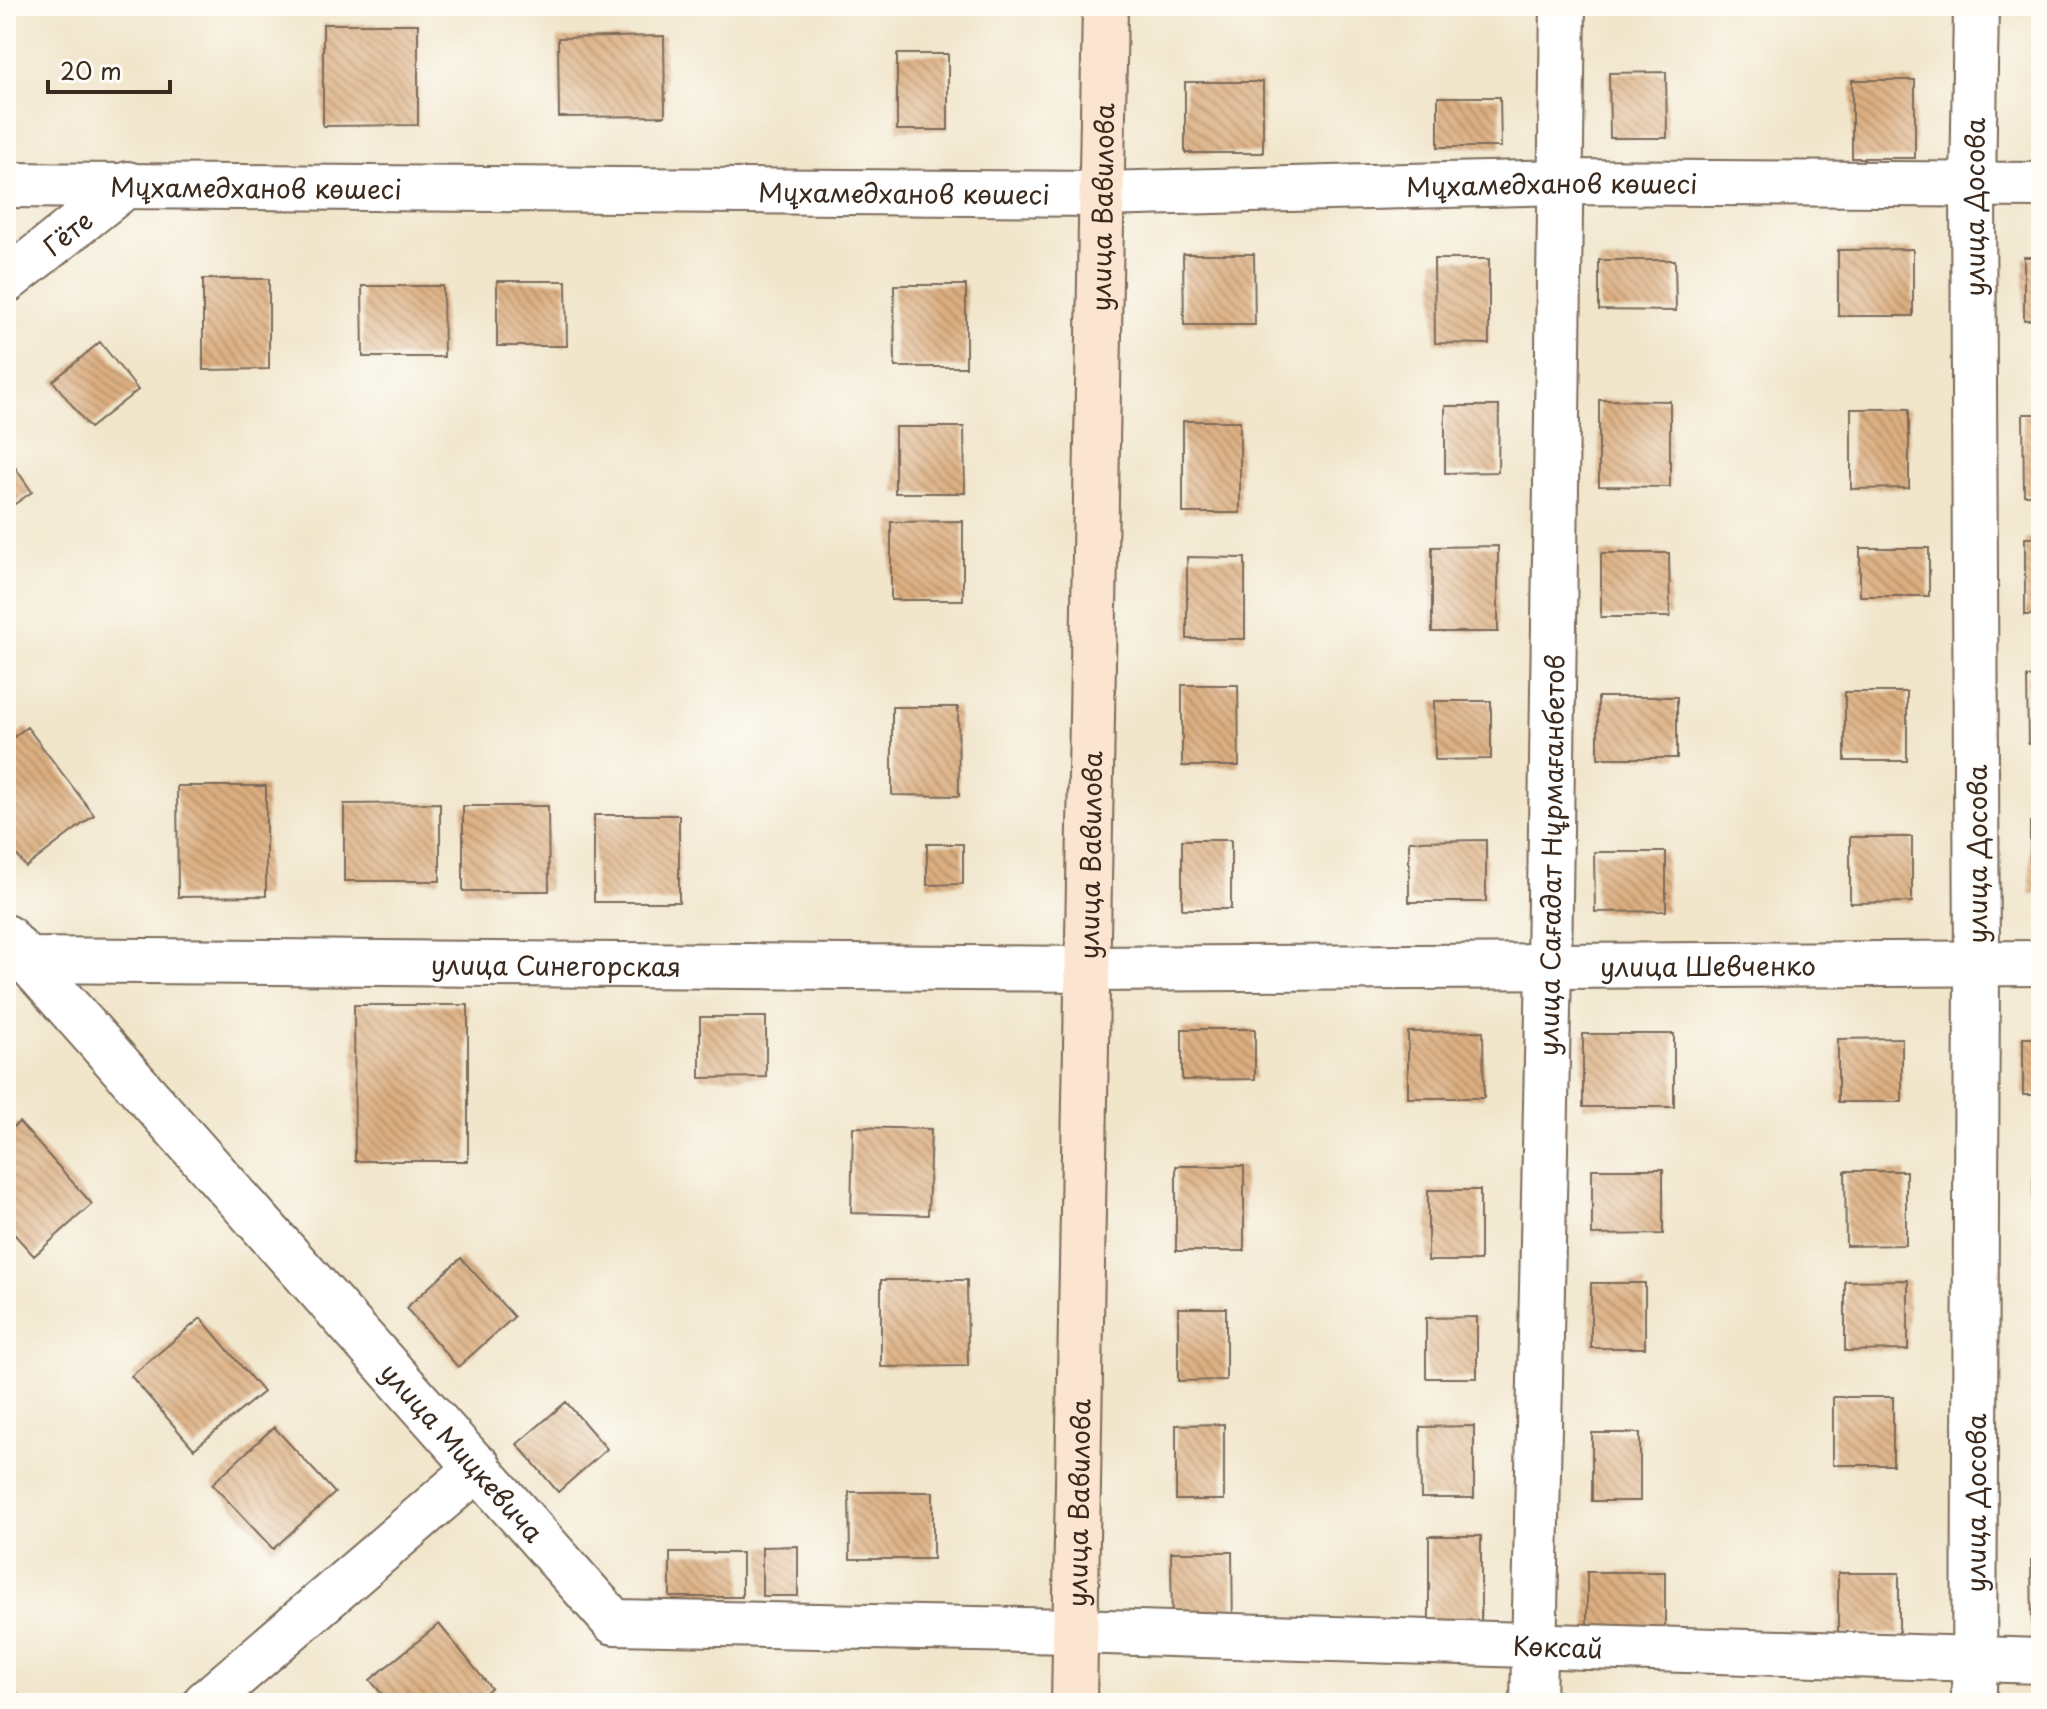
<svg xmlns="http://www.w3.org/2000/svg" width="2047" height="1709" viewBox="0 0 2047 1709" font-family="'Playpen Sans',sans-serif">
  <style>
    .building { fill: url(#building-back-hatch) }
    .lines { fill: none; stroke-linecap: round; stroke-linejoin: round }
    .street-casing { stroke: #7b6b5a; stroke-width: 48 }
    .secondary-casing { stroke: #7b6b5a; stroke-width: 48 }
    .street { stroke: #fff; stroke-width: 44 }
    .secondary { stroke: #fce5d0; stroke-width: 44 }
    .labels { text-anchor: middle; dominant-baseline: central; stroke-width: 6; stroke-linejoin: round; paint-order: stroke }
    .street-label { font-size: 26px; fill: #3b2a1e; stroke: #fdfcf7 }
  </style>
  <defs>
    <pattern id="building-back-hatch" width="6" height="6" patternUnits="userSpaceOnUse" patternTransform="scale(2)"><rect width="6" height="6" fill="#dcaf81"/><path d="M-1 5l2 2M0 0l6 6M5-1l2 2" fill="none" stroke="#b48f69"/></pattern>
  </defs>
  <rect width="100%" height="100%" fill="#fdfcf7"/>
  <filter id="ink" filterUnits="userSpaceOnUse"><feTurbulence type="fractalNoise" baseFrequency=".0125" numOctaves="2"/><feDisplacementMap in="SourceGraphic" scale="16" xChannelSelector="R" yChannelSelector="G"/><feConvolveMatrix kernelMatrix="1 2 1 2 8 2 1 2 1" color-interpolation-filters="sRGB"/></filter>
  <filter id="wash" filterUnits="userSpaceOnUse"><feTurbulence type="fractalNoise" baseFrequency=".006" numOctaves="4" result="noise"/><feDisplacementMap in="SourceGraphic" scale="32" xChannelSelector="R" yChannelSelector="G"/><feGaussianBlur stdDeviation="1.8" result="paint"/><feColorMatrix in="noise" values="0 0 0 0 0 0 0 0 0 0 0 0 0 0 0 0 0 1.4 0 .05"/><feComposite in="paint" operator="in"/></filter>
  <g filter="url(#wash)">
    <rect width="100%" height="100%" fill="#f1e5ca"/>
    <g id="blocks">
      <path class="building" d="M323 24H418V125L323 126Z
        M664 36 665 116 559 117 558 38Z
        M897 54H948V130H897Z
        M1666 72 1667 138H1610L1609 73Z
        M1852 80H1915V158H1852Z
        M1185 82H1263V153H1185Z
        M1438 97H1500L1501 147H1438Z
        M1913 249V316H1838V250Z
        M1183 254H1254L1255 325H1184Z
        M2024 257H2041V319L2024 320Z
        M1434 259H1489V344L1435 343Z
        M1599 260H1675L1676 311 1599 310Z
        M203 279H269V369L203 370Z
        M497 281H566L567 346H497Z
        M894 285H966V367H895Z
        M362 286H443L444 357H363Z
        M100 342 138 390 90 428 53 381Z
        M1599 400 1670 401V487L1599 486Z
        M1445 406H1499L1498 472 1445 473Z
        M1851 409H1909V488L1851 489Z
        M2023 414H2041V495H2024Z
        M1183 421H1240V513H1183Z
        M895 427H964L965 493H895Z
        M6 454 32 492 6 510Z
        M963 521V600H891V522Z
        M2025 538H2041V615H2025Z
        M1498 546V632H1432V547Z
        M1860 548H1929V596H1860Z
        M1601 553H1669L1670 617H1601Z
        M1187 557 1245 558V639H1187Z
        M2027 677H2041V744H2028Z
        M1182 685H1238L1239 766H1182Z
        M1845 692H1907V761H1845Z
        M1598 697H1677V758H1598Z
        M1434 701H1491V759L1435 760Z
        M892 707H958L959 796 892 795Z
        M27 727 94 815 26 867 6 841V743Z
        M177 786H266V896L178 897Z
        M440 803V881H344V804Z
        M463 806H548L549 891H463Z
        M594 815H679V902H594Z
        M2030 822H2041V894H2030Z
        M1850 837H1912V902L1850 903Z
        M1182 840H1231V909H1182Z
        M1486 840V902H1409V841Z
        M927 844H963V884L927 885Z
        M1594 852H1666V911L1595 912Z
        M354 1005H468V1161H355Z
        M700 1017H766V1077L700 1078Z
        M1182 1029H1255V1079L1182 1080Z
        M1483 1031 1484 1098H1408V1032Z
        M1583 1034H1674V1107H1583Z
        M1902 1038V1102H1838V1039Z
        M2023 1038H2041V1095H2023Z
        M19 1122 92 1204 34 1256 6 1225V1134Z
        M853 1127 931 1129 928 1215 851 1213Z
        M1176 1166H1244V1251H1176Z
        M1592 1169H1663V1234L1592 1235Z
        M1845 1171H1906V1245L1846 1246Z
        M2033 1179H2041V1252H2034Z
        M1428 1190H1480V1261H1428Z
        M461 1258 514 1317 458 1367 406 1308Z
        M881 1280H967L968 1366 881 1367Z
        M1908 1280V1350L1845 1351V1281Z
        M1591 1283H1645V1348H1591Z
        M1178 1308H1226V1380L1178 1381Z
        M1477 1317V1378H1426V1318Z
        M201 1318 263 1392 194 1449 131 1376Z
        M1833 1397H1893V1465H1833Z
        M566 1402 607 1449 558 1492 517 1444Z
        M1224 1424V1500H1176V1425Z
        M1474 1426V1498H1421L1420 1427Z
        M274 1427 335 1493 273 1549 212 1484Z
        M1592 1433H1640V1501H1592Z
        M849 1492H933V1559H850Z
        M1429 1536H1481V1626H1429Z
        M798 1546V1596H762V1547Z
        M1171 1552H1232L1233 1629H1172Z
        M670 1553H742V1597H670Z
        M2031 1560H2041V1627H2032Z
        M1587 1572H1665V1634L1587 1635Z
        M1838 1573H1899V1634H1838Z
        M439 1624 491 1688 472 1703H389L370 1680Z
        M6 1684 24 1703H6Z"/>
    </g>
  </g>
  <g filter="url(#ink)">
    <use href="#blocks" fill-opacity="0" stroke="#7b6b5a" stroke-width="2"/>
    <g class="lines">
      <defs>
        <g id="street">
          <path id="s1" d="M6 185 1101 194 1561 182 2041 185"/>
          <path id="s2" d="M6 281 128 184"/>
          <path id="s3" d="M6 937 614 1622 1075 1631 2041 1661"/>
          <path id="s4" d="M24 960 1087 969 2041 963"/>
          <path d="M205 1703 479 1467"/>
          <path id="s5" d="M1533 1703 1549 966 1563 6"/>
          <path id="s6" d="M1974 1703 1977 964 1973 187 1976 6"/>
        </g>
        <g id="secondary">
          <path id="s7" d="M1074 1703 1105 6"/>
        </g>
      </defs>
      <use href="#street" class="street-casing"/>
      <use href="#secondary" class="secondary-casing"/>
      <use href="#street" class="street"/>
      <use href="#secondary" class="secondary"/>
    </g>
  </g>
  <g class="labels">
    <g class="street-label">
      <text stroke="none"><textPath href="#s1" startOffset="1546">Мұхамедханов көшесі</textPath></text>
      <text stroke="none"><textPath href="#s1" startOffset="250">Мұхамедханов көшесі</textPath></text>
      <text stroke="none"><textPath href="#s1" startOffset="898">Мұхамедханов көшесі</textPath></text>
      <text stroke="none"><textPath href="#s7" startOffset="1496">улица Вавилова</textPath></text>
      <text stroke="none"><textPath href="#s6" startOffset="1496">улица Досова</textPath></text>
      <text stroke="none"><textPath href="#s2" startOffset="78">Гёте</textPath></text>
      <text transform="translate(1976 854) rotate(-90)">улица Досова</text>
      <text stroke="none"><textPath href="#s7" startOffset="848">улица Вавилова</textPath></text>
      <text stroke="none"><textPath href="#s5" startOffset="848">улица Сағадат Нұрмағанбетов</textPath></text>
      <text stroke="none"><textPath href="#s4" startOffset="532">улица Синегорская</textPath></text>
      <text stroke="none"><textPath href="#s4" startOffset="1684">улица Шевченко</textPath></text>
      <text stroke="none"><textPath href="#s3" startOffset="688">улица Мицкевича</textPath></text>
      <text stroke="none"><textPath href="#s7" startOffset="200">улица Вавилова</textPath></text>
      <text stroke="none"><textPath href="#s6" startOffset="200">улица Досова</textPath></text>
      <text stroke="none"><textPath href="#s3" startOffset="1860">Көксай</textPath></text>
    </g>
  </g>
  <rect width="2047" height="1709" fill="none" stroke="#fdfcf7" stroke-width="32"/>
  <path d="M48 80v12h122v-12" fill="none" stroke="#3b2a1e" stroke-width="4"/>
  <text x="60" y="80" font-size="24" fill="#3b2a1e" stroke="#fdfcf7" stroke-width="6" paint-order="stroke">20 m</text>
</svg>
